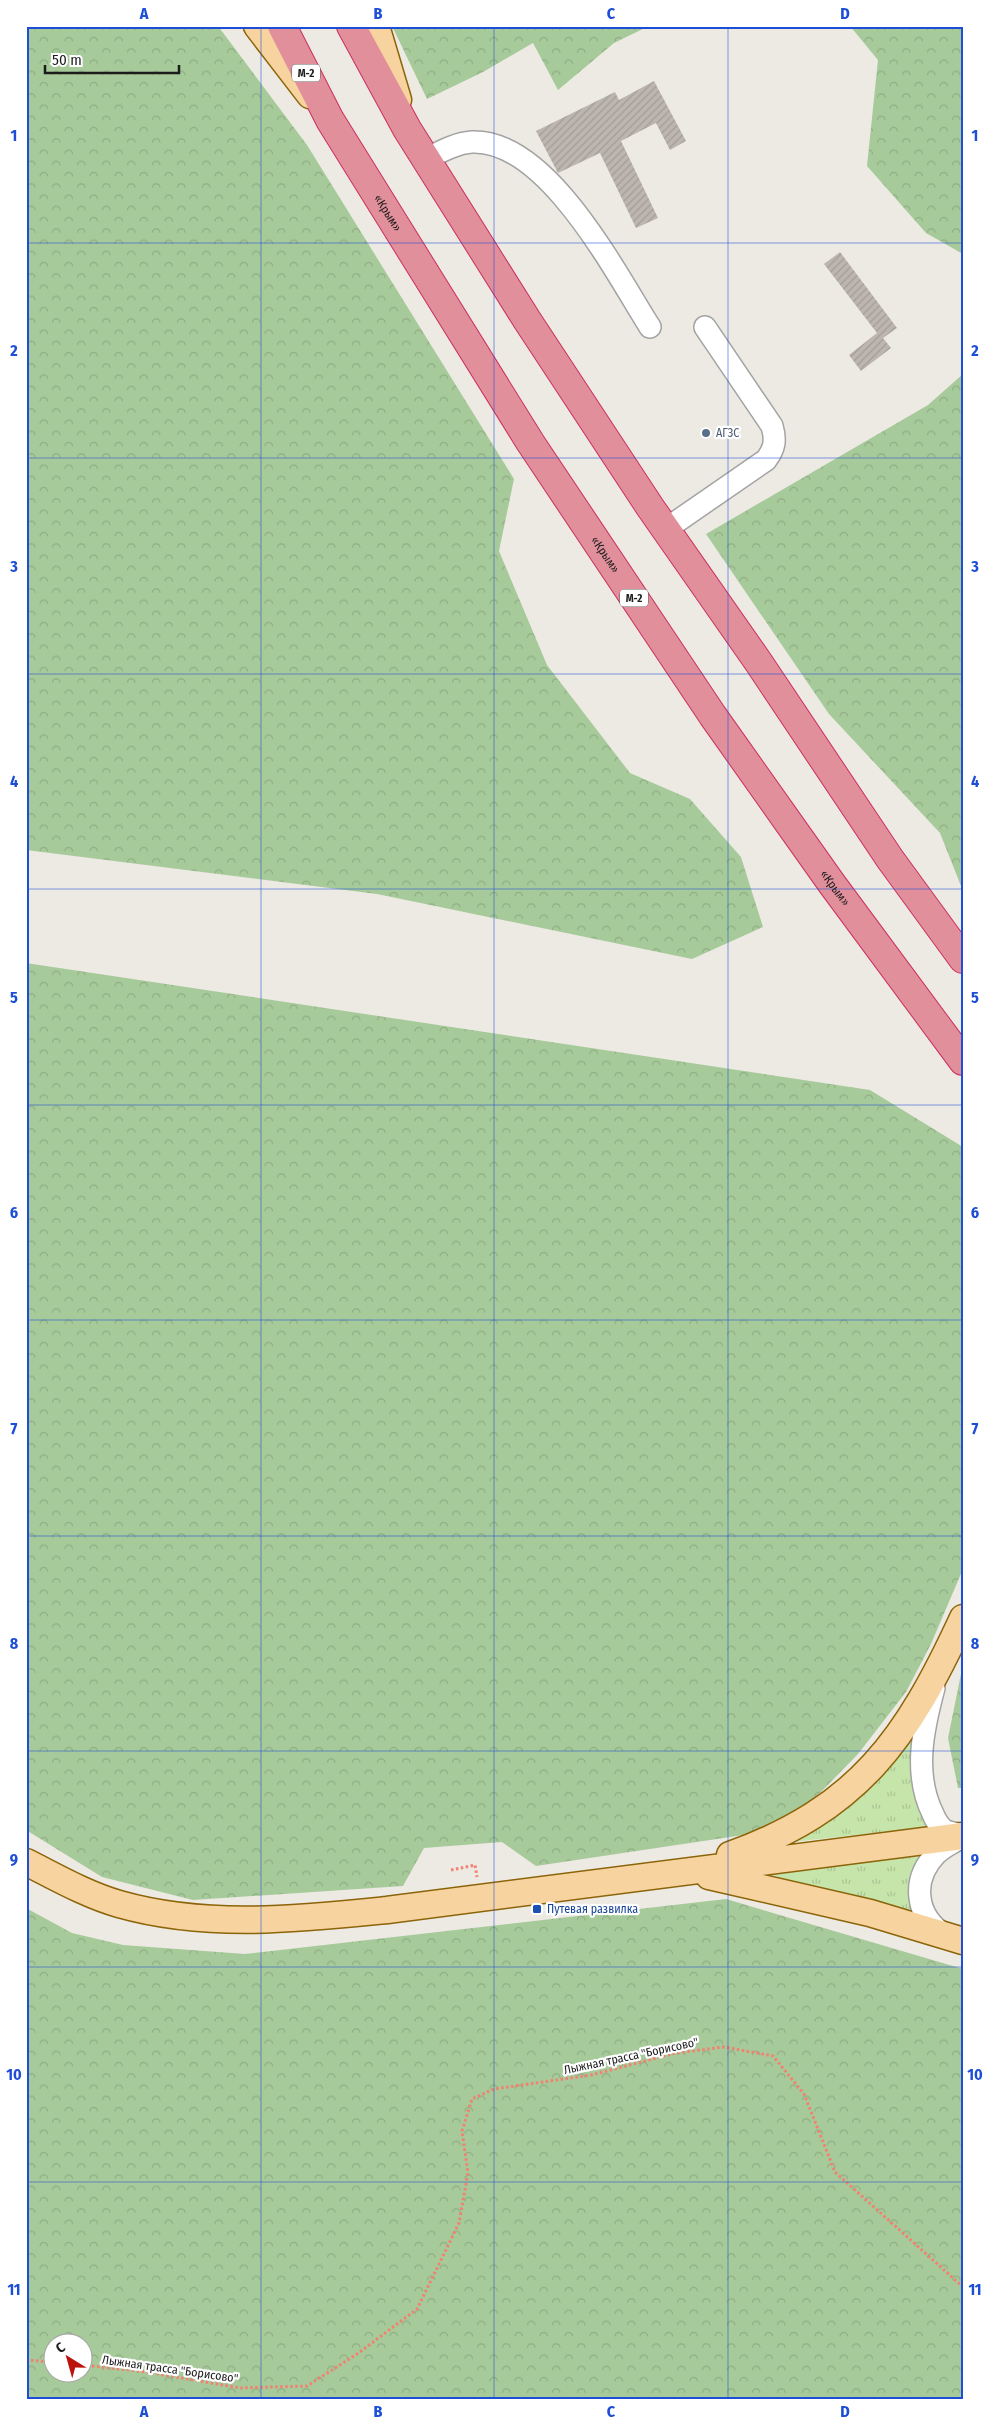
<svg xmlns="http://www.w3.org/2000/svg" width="989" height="2425" viewBox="0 0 989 2425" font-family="'Fira Sans Condensed',sans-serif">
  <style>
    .grass { fill: url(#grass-tufts) }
    .forest { fill: url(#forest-crowns); fill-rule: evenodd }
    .building { fill: url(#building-hatch) }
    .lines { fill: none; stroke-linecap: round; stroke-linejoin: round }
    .minor-casing { stroke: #a3a3a3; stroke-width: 24 }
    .major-casing { stroke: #8c6409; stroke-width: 29 }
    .highway-casing { stroke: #cc2f60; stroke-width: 30 }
    .path { stroke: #f18170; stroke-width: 3; stroke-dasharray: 2.5 2.5; stroke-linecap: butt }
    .minor { stroke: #fff; stroke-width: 21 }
    .major { stroke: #f6d39f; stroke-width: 26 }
    .highway { stroke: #e08f9b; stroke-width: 28 }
    .grid { fill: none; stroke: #1d4ed8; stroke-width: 1; stroke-opacity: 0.55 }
    .service-dot { fill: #5c6f8a; stroke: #fff; stroke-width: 2 }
    .transit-dot { fill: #1a4fb4; stroke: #fff; stroke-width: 2 }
    .labels { text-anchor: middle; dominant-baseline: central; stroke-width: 4.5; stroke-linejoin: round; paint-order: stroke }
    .shield { fill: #fff; stroke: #606060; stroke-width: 1 }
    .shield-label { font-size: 11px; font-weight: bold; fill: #1c1c1c }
    .street-label { font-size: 12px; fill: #1c1c1c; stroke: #fff }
    .service-label { font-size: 12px; fill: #4e5e75; stroke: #fff; text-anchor: start }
    .transit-label { font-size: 12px; fill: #164399; stroke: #fff; text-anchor: start }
    .neatline { fill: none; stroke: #1d4ed8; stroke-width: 2 }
    .grid-label { font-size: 16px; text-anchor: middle; font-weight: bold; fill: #1d4ed8 }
  </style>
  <defs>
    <pattern id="grass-tufts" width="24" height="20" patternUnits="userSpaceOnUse" patternTransform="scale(1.25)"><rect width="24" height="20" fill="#c6e5ab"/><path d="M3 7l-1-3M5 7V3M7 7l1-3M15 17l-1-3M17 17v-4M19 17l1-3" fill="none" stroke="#aac493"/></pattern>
    <pattern id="forest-crowns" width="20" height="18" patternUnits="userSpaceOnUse" patternTransform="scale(1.25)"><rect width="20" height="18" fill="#a7ca9a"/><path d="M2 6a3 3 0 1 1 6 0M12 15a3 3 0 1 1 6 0" fill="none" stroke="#8fad84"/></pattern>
    <pattern id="building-hatch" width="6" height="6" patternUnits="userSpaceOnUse" patternTransform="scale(1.25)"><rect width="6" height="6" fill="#bdb6b0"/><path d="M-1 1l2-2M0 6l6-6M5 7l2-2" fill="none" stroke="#a29c97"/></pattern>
  </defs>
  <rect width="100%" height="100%" fill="#edeae3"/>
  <path class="grass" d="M917 1726 929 1827 792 1842C847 1815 877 1771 917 1726Z
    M923 1856 919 1918 768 1874 790 1869Z"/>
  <path class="forest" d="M26 26H218L307 145 514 479 499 551 547 665 630 773 690 799 741 857 763 927 692 959 377 894 26 850Z
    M392 26H649L614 43 558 90 533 43 483 72 427 99Z
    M850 26H963V254L926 233 867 166 878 60Z
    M963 374V891L940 833 829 714 706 534 928 405Z
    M26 963 870 1090 963 1147V1569L931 1644 906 1692 858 1754 821 1792 800 1810 757 1833 536 1866 502 1842 424 1848 403 1886 193 1900 102 1877 26 1830Z
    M963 1664V1788H958L948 1738Z
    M726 1899 963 1969V2399H26V1908L72 1933 123 1945 245 1954ZM82 2342V2372H52V2342Z"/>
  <path class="building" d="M654 81 686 141 670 150 656 123 621 141 658 218 636 228 600 153 558 173 536 131 615 92 619 100Z
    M840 252 897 328 883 338 891 348 861 371 849 355 877 333 824 264Z"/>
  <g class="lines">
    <defs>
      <path id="minor" d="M426 159C440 152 456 143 472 142 547 139 615 272 650 327
        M666 529 766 460C775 448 776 440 772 426L705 327
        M934 1688C923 1729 913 1774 933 1814 935 1819 939 1826 944 1830 949 1833 957 1833 963 1835
        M945 1935C915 1916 911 1880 936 1854 943 1847 953 1842 963 1837"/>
      <path id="major" d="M257 26 310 95
        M376 26 398 100
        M730 1855C859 1809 907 1739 963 1618
        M26 1862C56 1877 87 1895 119 1904 207 1929 298 1919 387 1910L963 1836
        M709 1876 870 1913 963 1941"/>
      <g id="highway">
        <path id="s1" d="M282 26 330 120 530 442 713 716 832 884 963 1061"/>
        <path d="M351 26 407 129 527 320 650 507 759 663 890 859 963 959"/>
      </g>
    </defs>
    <use href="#minor" class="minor-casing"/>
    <use href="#major" class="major-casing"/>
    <use href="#highway" class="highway-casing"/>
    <path class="path" d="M451 1870 475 1865 477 1877
      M26 2360 52 2362
      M82 2365 147 2372 240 2388 307 2386 357 2354 417 2309 459 2223 468 2173 462 2131 472 2099 494 2089 591 2075 676 2053 724 2047 773 2056 804 2094 835 2172 963 2287"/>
    <use href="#minor" class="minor"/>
    <use href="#major" class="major"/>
    <use href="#highway" class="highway"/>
  </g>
  <path class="grid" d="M261 26V2399M494 26V2399M728 26V2399M26 243H963M26 458H963M26 674H963M26 889H963M26 1105H963M26 1320H963M26 1536H963M26 1751H963M26 1967H963M26 2182H963"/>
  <circle class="service-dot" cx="706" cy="433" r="5"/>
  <rect class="transit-dot" x="532" y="1904" width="10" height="10" rx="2.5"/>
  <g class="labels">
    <g class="shield">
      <rect x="292" y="64.5" width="28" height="17" rx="4"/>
      <rect x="620" y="589.5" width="28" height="17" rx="4"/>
    </g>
    <g class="shield-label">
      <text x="306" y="73">М-2</text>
      <text x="634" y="598">М-2</text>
    </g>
    <g class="street-label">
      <text stroke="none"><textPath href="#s1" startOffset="215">«Крым»</textPath></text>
      <text stroke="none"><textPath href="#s1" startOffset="620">«Крым»</textPath></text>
      <text stroke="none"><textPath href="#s1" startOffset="1025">«Крым»</textPath></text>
      <text transform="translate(631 2056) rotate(-12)">Лыжная трасса "Борисово"</text>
      <text transform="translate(170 2369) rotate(8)">Лыжная трасса "Борисово"</text>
    </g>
    <g class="service-label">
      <text x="716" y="433">АГЗС</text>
    </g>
    <g class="transit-label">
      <text x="547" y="1909">Путевая развилка</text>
    </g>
  </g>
  <rect width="989" height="2425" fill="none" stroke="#ffffff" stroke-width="55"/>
  <g transform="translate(68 2358) rotate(323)"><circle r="24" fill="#ffffff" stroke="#a4a4a4"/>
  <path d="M0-4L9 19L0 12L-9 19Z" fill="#bc120c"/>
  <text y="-8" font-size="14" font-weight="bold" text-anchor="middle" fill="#1c1c1c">С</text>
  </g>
  <path d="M45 65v8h134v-8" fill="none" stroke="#1c1c1c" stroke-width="2.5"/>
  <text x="52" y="65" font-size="15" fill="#1c1c1c" stroke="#ffffff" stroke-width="4" paint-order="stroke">50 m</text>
  <rect x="28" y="28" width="934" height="2370" class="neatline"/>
  <g class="grid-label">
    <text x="144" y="19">A</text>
    <text x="378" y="19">B</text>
    <text x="611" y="19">C</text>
    <text x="845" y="19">D</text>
    <text x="14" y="141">1</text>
    <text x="975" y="141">1</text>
    <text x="14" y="356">2</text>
    <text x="975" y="356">2</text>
    <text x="14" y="572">3</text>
    <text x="975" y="572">3</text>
    <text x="14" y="787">4</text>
    <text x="975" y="787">4</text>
    <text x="14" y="1003">5</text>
    <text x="975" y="1003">5</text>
    <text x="14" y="1218">6</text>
    <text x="975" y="1218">6</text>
    <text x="14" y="1434">7</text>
    <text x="975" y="1434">7</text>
    <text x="14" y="1649">8</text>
    <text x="975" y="1649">8</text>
    <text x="14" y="1865">9</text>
    <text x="975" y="1865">9</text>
    <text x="14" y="2080">10</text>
    <text x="975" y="2080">10</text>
    <text x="14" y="2295">11</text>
    <text x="975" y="2295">11</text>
    <text x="144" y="2417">A</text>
    <text x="378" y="2417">B</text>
    <text x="611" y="2417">C</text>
    <text x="845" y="2417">D</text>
  </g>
</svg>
